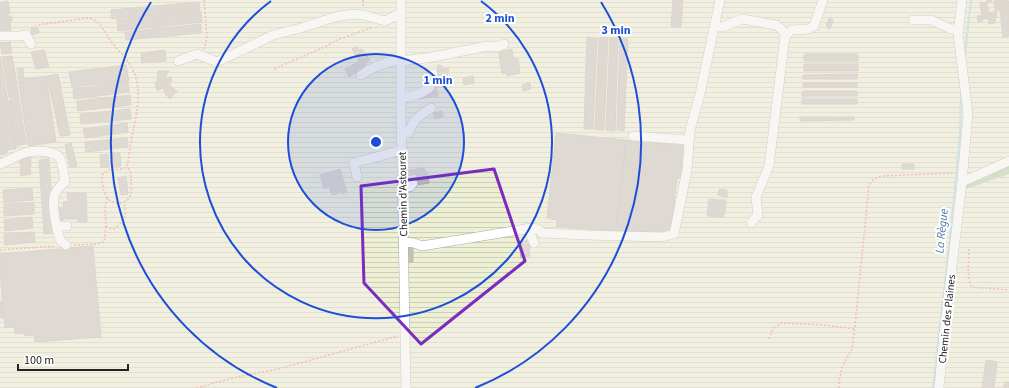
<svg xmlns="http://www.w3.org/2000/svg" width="1009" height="388" viewBox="0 0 1009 388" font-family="'Source Sans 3',sans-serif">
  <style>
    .farmland { fill: url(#farmland-rules) }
    .forest { fill: url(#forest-crowns) }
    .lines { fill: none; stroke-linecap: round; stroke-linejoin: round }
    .stream { stroke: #aad3df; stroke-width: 2 }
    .building { fill: #c7bfb8; stroke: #c4b6ab }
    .minor-casing { stroke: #a9a9a9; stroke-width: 10 }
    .path { stroke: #fa8072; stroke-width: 1.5; stroke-dasharray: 2 2; stroke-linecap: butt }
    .minor { stroke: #fff; stroke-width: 9 }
    .marked { fill: none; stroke: #7b2cbf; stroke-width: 3; stroke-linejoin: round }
    .ring { fill: none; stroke: #1d4ed8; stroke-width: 2 }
    .labels { text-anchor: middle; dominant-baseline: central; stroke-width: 4; stroke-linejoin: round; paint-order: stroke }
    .street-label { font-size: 11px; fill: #222; stroke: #fff }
    .water-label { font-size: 12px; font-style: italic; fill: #4a7aab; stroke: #fff }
    .centre { fill: #1d4ed8; stroke: #fff; stroke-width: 2 }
    .ring-label { font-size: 12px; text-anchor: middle; font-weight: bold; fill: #1d4ed8; stroke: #fff; stroke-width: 4; stroke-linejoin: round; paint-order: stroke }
  </style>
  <defs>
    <pattern id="farmland-rules" width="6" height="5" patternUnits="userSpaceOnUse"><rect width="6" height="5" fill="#eef0d5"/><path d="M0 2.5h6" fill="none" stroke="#ccceb7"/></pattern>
    <pattern id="forest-crowns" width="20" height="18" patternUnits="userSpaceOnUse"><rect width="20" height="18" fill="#add19e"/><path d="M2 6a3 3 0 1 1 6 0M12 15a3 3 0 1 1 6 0" fill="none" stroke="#95b388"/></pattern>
  </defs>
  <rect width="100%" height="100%" fill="#f2efe9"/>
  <path class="farmland" d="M0 0H399L403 388H0Z
    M403 0H960L966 112 937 388H409Z
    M964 0H1009V158L965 177 973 113 967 79 962 31Z
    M1009 174V388H944L966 189Z"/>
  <path class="forest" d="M1009 158V174L966 189 965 177Z"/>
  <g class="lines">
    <path class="stream" d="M965 54 971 0
      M933 388 951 229 960 135 961 92"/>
  </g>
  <path class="building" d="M673 0H683L681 27 671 26Z
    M987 0H992V2L987 3 989 13 996 11 997 17 995 18V23L989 24 988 19H982L983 21 978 22 977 16 982 15 980 3 987 2Z
    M1001 0H1008L1009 4V36L1003 37 1000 10 995 11 994 1Z
    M8 1 10 14H8V17L11 16 12 21H10L11 31 0 33V3Z
    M199 2 200 11 112 19 111 10Z
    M201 12 202 22 118 31 117 20Z
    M829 18 833 20 830 29 826 27Z
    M201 24V33L126 40 125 32Z
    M38 28 39 33 32 35 31 29Z
    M587 37 597 38 593 129H584Z
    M599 38H608L604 130H595Z
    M610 38 618 39 615 131 606 130Z
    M620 38 628 39 624 131 617 130Z
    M10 42 12 53 2 54 0 43Z
    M356 46 359 50 362 49 370 60 366 62V65L363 67 364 68 349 77 345 69 359 61 352 49Z
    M512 49 513 59 518 58 520 73 507 76 506 73 502 74 499 52Z
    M44 50 49 67 36 69 31 52Z
    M165 50 166 61 142 63 141 53Z
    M804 54H858V61H804Z
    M0 56 16 149 7 150V154L0 155Z
    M12 56 19 97 9 98 2 57Z
    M804 64H858V71H804Z
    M126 65 129 81 72 87 69 72Z
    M438 65 442 66V68L449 69 447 76H446L444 84 436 82Z
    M23 68 24 79 46 76 56 142 28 146 17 69Z
    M158 71H169L166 75 167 78 170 76 172 81 169 82 171 87 177 91 170 99 166 95 163 88 157 91 155 83 157 81Z
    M58 74 70 135 60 136 47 76Z
    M858 74 857 79H803V75Z
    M473 76 474 83 464 85 463 78Z
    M128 82 129 92 74 99 73 89Z
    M530 83 531 89 523 91 522 85Z
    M803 83H857V87H803Z
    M431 89H437L438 96 418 99 417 95 432 92Z
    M803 91H857V96H802Z
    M130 95 131 105 78 111 77 101Z
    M19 98 26 144 16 146 9 100Z
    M802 99H857V104H802Z
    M130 109 131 119 81 124 80 114Z
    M442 111 443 117 435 119 433 113Z
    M800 117H854V120L800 121Z
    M127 123 128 132 85 138 83 129Z
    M556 133 626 140 616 231 556 227 557 220 547 218Z
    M127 138 128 147 86 152 85 142Z
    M626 140 687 146 684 178H677L671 231 665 230V233L616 231Z
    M71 143 77 166 70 168 65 145Z
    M112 153H120L121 166 113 167Z
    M108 154 109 167H101L100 155Z
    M30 155 31 167H30L31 174 21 176 20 169H21L20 157Z
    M49 159 54 233 44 234 39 160Z
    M902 164H914V169H902Z
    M424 168 425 172 427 171 429 183 418 185 416 174 406 176 405 171Z
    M340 169 347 192 343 194 342 192 332 195 329 187 324 189 320 175Z
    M126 176 128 194 121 195 118 178Z
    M32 188 33 200 4 202 3 190Z
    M719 189 727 190V197L718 195Z
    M67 193H86L87 222H78V219H63V222L60 223 59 208H63V202L68 201Z
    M709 199 719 200H726L725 214H724L723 217 707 216Z
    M34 203V214L4 216V204Z
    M32 217 33 228 5 231 4 220Z
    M34 232 35 242 5 245 4 234Z
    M530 240 531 246H529L530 256 521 258 519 242Z
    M413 245V262H406L407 246Z
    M93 246 101 337 35 342 34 335 25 336V333L15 334 14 327 5 328 0 272V254Z
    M0 301H3L4 318H0Z
    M986 360 997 362 994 388H982Z
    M1005 382H1009V388H1005V387L1003 386V385H1005Z"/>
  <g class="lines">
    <defs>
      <path id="minor" d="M401 0V112L406 388
        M913 20H931L951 29H954L959 27
        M715 27H723L742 19 776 25 781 29 786 35
        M0 36H19L26 35 31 44
        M178 61 197 54 217 62 273 35 301 28 335 17 352 14 364 15 385 21 401 13
        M401 61 433 57 487 46 497 47 504 44
        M361 75C373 66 387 62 401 59
        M401 98C412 96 422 94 430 87L433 74
        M402 133H408C413 120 420 115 431 108
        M633 136 689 140
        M0 164C18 157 26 148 48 152 51 153 57 154 59 157 63 162 64 176 65 182 60 186 55 191 54 197 52 206 57 234 61 241 62 242 65 244 66 245
        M357 177 354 163 402 150
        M962 182 968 113 958 34 962 0
        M403 186 410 187 413 183
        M751 223 758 215 756 197 769 166 785 36 792 30 808 29 814 26 823 0
        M57 226H67
        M527 230 530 233 534 243
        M404 242 414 243 422 246 531 228 538 229 542 233 587 235 662 237 674 234 687 170 690 130 700 94 720 0
        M939 388 944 334 962 182 1009 161"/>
    </defs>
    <use href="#minor" class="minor-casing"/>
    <path class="path" d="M204 0 207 37 204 49
      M363 0V7
      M31 28 38 25 88 18C102 21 103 31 111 41 118 51 128 59 133 70 143 92 136 115 132 137 130 147 129 157 127 167L122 169 108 170 102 175C102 182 103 193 108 199 115 206 128 204 131 194 132 191 131 185 131 182 131 176 131 170 127 167
      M274 69 327 46 335 41 373 27
      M107 198 105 207 106 226 109 228 114 229C125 220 127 217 124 203
      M74 245 96 244 104 242 106 226
      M969 249C969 259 966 280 972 287L1009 290
      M0 250 54 246
      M769 339 773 329 781 323 825 325 855 329
      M196 388 237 377 278 369 398 336
      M839 388V382L842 367 852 349 854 335 869 185 874 179 881 176 955 173"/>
    <use href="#minor" class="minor"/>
  </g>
  <path d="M0 0H1009V388H0ZM494 169 525 261 421 344 364 283 361 186Z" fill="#f2efe9" fill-opacity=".55" fill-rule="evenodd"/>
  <path class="marked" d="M494 169 525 261 421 344 364 283 361 186Z"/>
  <circle cx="376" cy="142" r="88" fill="#1d4ed8" fill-opacity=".12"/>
  <g class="ring">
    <circle cx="376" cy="142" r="88"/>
    <path d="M481 1A176 176 0 1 1 271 1"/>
    <path d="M277 388A265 265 0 0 1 151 2M601 2A265 265 0 0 1 475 388"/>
  </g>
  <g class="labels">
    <g class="street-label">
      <text transform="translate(403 194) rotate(-91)">Chemin d'Astouret</text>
      <text transform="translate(947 319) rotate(-84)">Chemin des Plaines</text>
    </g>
    <g class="water-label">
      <text transform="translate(942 231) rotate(-84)">La Règue</text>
    </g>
  </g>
  <circle cx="376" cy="142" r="6" class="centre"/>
  <g class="ring-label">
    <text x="500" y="22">2 min</text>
    <text x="616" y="34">3 min</text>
    <text x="438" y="84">1 min</text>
  </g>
  <path d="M18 364v6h110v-6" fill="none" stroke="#222222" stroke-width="2"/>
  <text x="24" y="364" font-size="12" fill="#222222" stroke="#ffffff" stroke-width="3" paint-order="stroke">100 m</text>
</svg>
